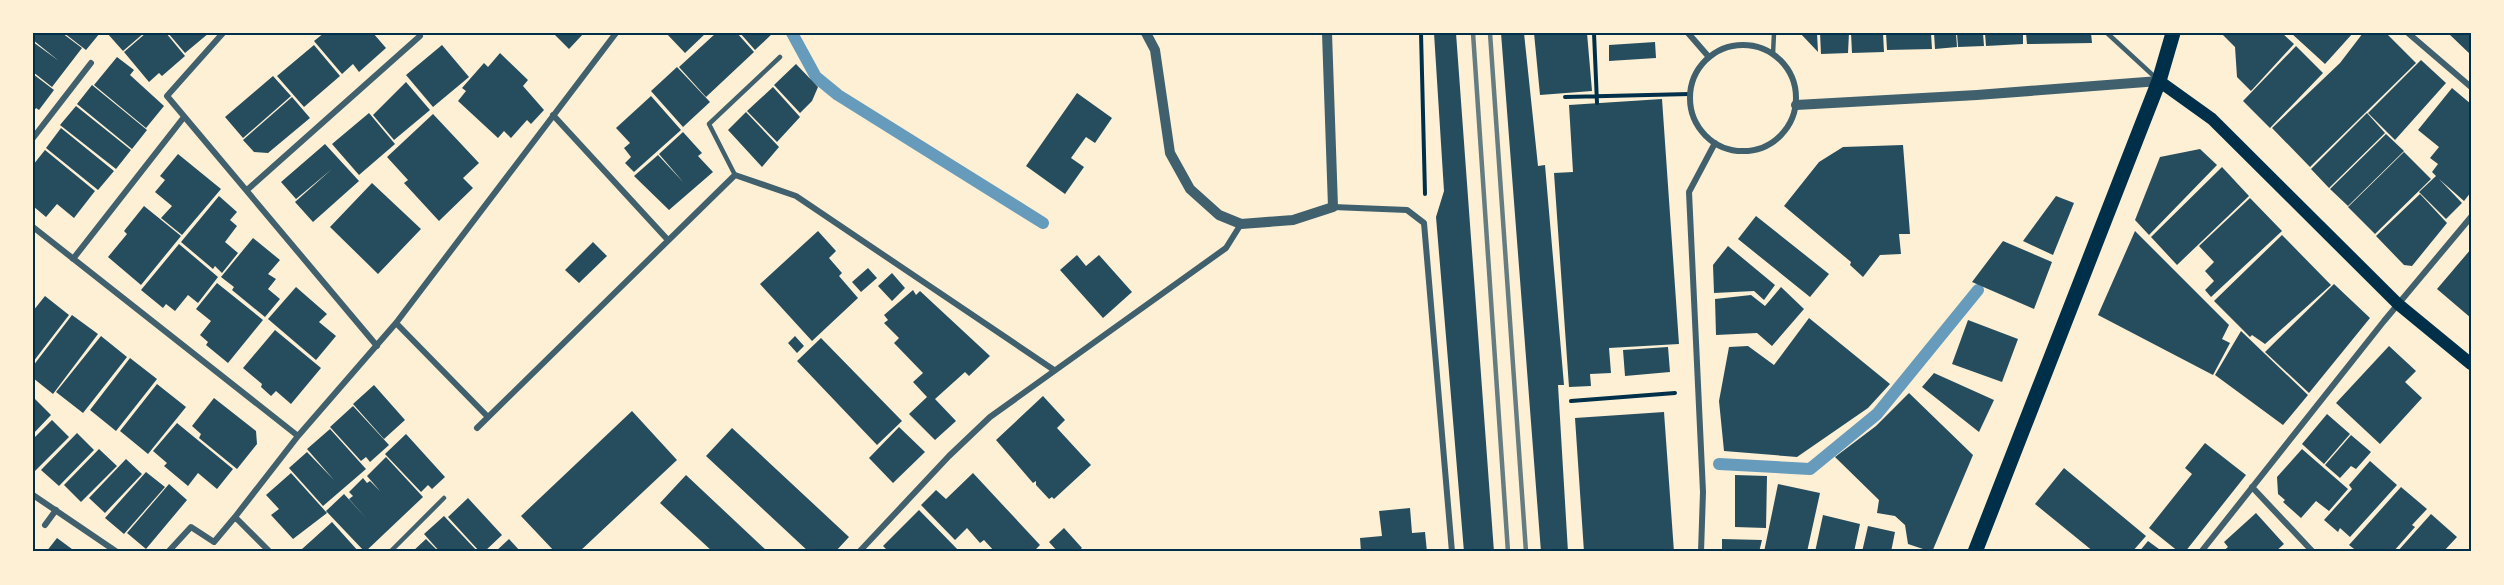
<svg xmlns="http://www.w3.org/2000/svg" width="2504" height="585" viewBox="0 0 2504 585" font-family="Karla,sans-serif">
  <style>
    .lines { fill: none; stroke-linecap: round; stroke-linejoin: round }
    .stream { stroke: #669bbc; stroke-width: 12 }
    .building { fill: #264d5e }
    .path { stroke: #003049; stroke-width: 4 }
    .service { stroke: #3f606c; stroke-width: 4.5 }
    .minor { stroke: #3f606c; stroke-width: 6 }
    .tertiary { stroke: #3f606c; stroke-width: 10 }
    .secondary { stroke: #003049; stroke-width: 12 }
    .primary { stroke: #003049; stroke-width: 15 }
    .rail { stroke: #657d81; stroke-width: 4.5 }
    .neatline { fill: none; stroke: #003049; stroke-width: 2 }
  </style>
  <rect width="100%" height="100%" fill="#fdf0d5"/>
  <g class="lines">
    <path class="stream" d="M792 33 816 77 838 95 1043 223
      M1719 464 1810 469 1877 414 1978 290"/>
  </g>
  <path class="building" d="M33 33H62L82 48 52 87 33 72V42L59 61 33 40Z
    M64 33H100L86 50Z
    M107 33H144L123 51Z
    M146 33H166L185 56 162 76 159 73 149 82 124 52Z
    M168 33H209L185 53Z
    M324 33H373L386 48 359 72 353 64 342 74 314 41Z
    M553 33H584L569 49Z
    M666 33H706L685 53Z
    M716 33H737L754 52 706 97 679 67Z
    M740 33H773L755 50Z
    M1434 33H1456L1494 552H1464L1436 217 1444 191Z
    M1501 33H1524L1538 166 1545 165 1564 385H1558L1568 552H1541Z
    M1534 33H1587L1592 91 1540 95Z
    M1800 33H1817L1818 52Z
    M1820 33H1849L1848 53 1821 54Z
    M1851 33H1883L1884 52 1852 53Z
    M1886 33H1931L1932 49 1887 50Z
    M1934 33H1956L1957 47 1935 49Z
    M1957 33H1983L1984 46 1958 47Z
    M1985 33H2023V44L1986 46Z
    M2026 33H2091L2092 43 2027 44Z
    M2221 33H2282L2294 44 2251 91 2237 77 2235 47Z
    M2291 33H2353L2325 64Z
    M2363 33H2386L2416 63 2310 167 2272 128 2340 63Z
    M2448 33H2471V55Z
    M1655 42 1656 58 1609 61V45Z
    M314 45 340 76 304 107 277 76Z
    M442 45 469 77 433 107 406 75Z
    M2296 46 2323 73 2270 128 2243 101Z
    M500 53 528 80 523 86 544 110 531 124 527 120 511 138 504 131 498 138 458 101 466 91 462 88 484 63 488 67Z
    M117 57 134 70 130 75 164 106 146 128 94 85Z
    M2421 60 2446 83 2395 140 2368 113Z
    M796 64 818 87 812 101 800 113 774 85Z
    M677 67 710 102 683 127 651 91Z
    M33 74 54 90 39 110 36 108 33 112Z
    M273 76 291 96 243 138 225 117Z
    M406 82 430 110 394 140 373 115Z
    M92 85 147 130 132 149 77 104Z
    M773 87 800 117 777 142 747 111Z
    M2452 88 2471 104V192L2464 201 2439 179 2462 203 2446 219 2419 192 2436 176 2432 172 2438 164 2430 158 2439 147 2418 130Z
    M1077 93 1112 118 1095 143 1086 137 1071 158 1084 167 1065 194 1026 166Z
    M651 96 681 130 634 172 625 163 631 157 624 148 630 143 616 128Z
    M292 97 310 118 268 153 254 152 243 140Z
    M1662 99 1679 344 1609 348 1611 373 1590 374 1591 386 1569 387 1554 173 1573 172 1569 105Z
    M76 106 131 150 116 169 60 125Z
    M746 112 779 147 762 167 728 130Z
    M369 113 395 144 359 175 332 144Z
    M2367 113 2385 133 2329 188 2311 169Z
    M433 114 479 163 463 178 473 188 439 221 404 183 408 180 387 157Z
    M61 128 114 171 98 190 46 148Z
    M683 132 702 153 698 156 713 172 669 210 634 176 658 155 684 183 659 154Z
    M2386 134 2404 151 2348 206 2330 189Z
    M325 144 359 181 313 222 295 202 332 169 296 199 281 182Z
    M1903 145 1910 234H1899L1901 254 1880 255 1863 277 1850 265 1851 262 1784 206 1819 162 1843 147Z
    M2200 149 2217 165 2149 235 2135 220 2160 157Z
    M45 150 95 191 74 218 57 204 46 217 33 206V165Z
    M2404 152 2431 179 2375 234 2348 207Z
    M178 154 221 189 182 235 161 218 172 206 155 192 165 180 160 176Z
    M2222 167 2249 196 2177 265 2151 237Z
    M372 183 421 229 378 274 330 227Z
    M2420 194 2447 223 2412 266 2404 265 2376 236Z
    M219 196 237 212 230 220 237 226 225 242 238 253 222 273 215 266 213 269 181 242Z
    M2056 196 2074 203 2053 255 2023 241Z
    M2250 198 2282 231 2211 297 2205 290 2214 281 2205 271 2214 262 2199 246Z
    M144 206 181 236 141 285 108 257 127 234 124 231Z
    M1756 216 1829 274 1810 297 1738 239Z
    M818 231 836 251 829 258 842 273 839 276 858 298 812 341 760 284Z
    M2135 231 2229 325 2222 339 2230 343 2213 375 2098 315Z
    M2282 235 2331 285 2265 344 2252 335 2250 337 2214 301Z
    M253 238 280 260 268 274 276 279 268 289 280 299 265 317 232 290 234 287 221 277Z
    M2003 241 2052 262 2034 309 1972 282Z
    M593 242 607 256 579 283 565 270Z
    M179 244 218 277 198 303 188 295 175 311 166 304 163 308 141 290Z
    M1728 246 1775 285 1764 300 1754 291 1714 293 1713 265Z
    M2471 249V318L2437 289Z
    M1077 255 1086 266 1099 255 1132 292 1103 318 1060 270Z
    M868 268 877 278 861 292 852 282Z
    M892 273 905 288 892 301 878 286Z
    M217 283 263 320 228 363 206 345 208 342 200 335 211 321 196 309Z
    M2334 284 2370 318 2309 393 2265 352Z
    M296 287 327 314 319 322 336 336 316 360 268 319Z
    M1781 287 1804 309 1772 346 1757 333 1716 335 1715 299 1751 295 1765 306Z
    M913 290 916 295 920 291 990 356 969 376 965 372 935 399 956 421 935 440 909 414 927 397 913 382 923 373 894 343 899 338 884 323 888 320 884 315Z
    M45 296 69 315 33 362V311Z
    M72 315 98 334 53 394 33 378V366Z
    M1809 318 1890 384 1868 408 1797 457 1724 451 1719 401 1729 347 1748 346 1774 365Z
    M1968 320 2018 339 2002 382 1952 364Z
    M275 330 321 368 291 404 276 391 271 396 261 387 262 384 243 368Z
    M2241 331 2308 395 2283 425 2215 375Z
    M101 336 127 357 83 413 56 392Z
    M795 336 804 346 797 353 788 343Z
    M821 338 902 421 877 445 797 361Z
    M2389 346 2416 371 2405 382 2422 398 2380 444 2336 403Z
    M1668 347 1670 372 1625 376 1623 350Z
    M130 358 157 379 116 431 90 410Z
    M1934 373 1994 400 1979 432 1922 387Z
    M157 384 186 407 148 454 120 431Z
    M374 385 405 420 384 439 353 404Z
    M1909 393 1973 455 1932 552 1908 544 1905 525 1895 516 1877 513 1879 500 1835 457 1876 426Z
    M1043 396 1065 420 1057 428 1091 465 1054 499 1052 497 1049 499 1036 485V481L1033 483 996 440Z
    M214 398 256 431 257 444 237 469 199 438 201 434 192 426Z
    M35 399 51 415 33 434V401Z
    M353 406 389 445 370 462 366 457 361 461 330 427Z
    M632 411 677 460 579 552H555L521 516Z
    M1664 412 1674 552H1584L1575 418Z
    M2327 414 2350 434 2324 464 2302 444Z
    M52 420 69 437 33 473V439Z
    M177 423 233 469 217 489 198 473 188 486 164 466 167 463 153 451Z
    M899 427 925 452 893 483 869 458Z
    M732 428 849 537 835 552H809L706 456Z
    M330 429 366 469 323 506 289 468 307 452 334 480 307 449Z
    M77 433 94 450 59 486 41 470Z
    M406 434 445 477 432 489 428 485 421 492 385 454Z
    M2351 435 2371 452 2356 469 2351 466 2340 478 2325 465Z
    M2205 443 2246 475 2185 552H2179L2149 528 2192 474 2185 468Z
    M99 449 117 466 81 502 64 485Z
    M2302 449 2348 489 2329 511 2316 501 2301 518 2283 502 2285 500 2278 494 2277 477Z
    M386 457 423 497 365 552 326 511 344 494 367 519 349 499 353 496 349 492 363 478 367 483 370 481 380 491 367 476Z
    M126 459 142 474 105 513 89 498Z
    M2370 461 2397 485 2350 537 2340 528 2338 532 2324 520 2352 489 2349 485Z
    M2064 468 2146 536 2132 552H2094L2035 504Z
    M146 472 165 487 124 534 105 518Z
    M291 473 327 513 293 539 271 515 279 509 266 495Z
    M973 473 1040 545 1033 552 1014 550 1006 552 1004 550 995 552 984 540 980 543 967 528 955 540 921 505 936 490 946 499Z
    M686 475 768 552H713L660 503Z
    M1735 475 1767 476 1766 528 1735 527Z
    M169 484 187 500 146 549 127 533Z
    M1778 484 1820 493 1807 552H1764Z
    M2401 487 2427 509 2412 525 2415 527 2393 552H2358L2349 545Z
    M468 498 502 535 484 552H480L448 517Z
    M1410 508 1412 533 1425 532 1427 552H1361L1360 538 1382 536 1379 511Z
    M919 510 960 552H889L883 546Z
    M2256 513 2284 544 2275 552H2222L2228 547 2224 542Z
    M2431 514 2457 537 2443 552H2397Z
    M1823 515 1860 524 1854 552H1815Z
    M444 516 478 552H440L424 534Z
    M332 522 359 552H305L302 549Z
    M1868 526 1895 532 1891 552H1862Z
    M1064 528 1082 548 1077 552H1058L1049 542Z
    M57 538 76 552H46Z
    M426 539 439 552H412Z
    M509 539 521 552H495Z
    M1722 539 1762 540 1759 552H1722Z
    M2148 541 2163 552H2139Z"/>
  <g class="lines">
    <path class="path" d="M1421 33 1425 194
      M1594 33 1597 103
      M1565 97 1690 94
      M1571 401 1675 393"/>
    <path class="service" d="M2107 33 2157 79
      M1773 54 1774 33
      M735 175 709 124 780 57
      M390 552 444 498"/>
    <path class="minor" d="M223 33 167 96 377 346
      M1688 33 1708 56
      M2408 33 2471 87
      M1690 98a53 53 0 1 1 106 0a53 53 0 1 1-106 0Z
      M553 115 667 239
      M33 138 91 63
      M247 190 420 36
      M1333 207 1407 210 1424 223 1452 552
      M33 227 298 436
      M73 259 184 117
      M396 323 487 416
      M477 428 735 175 796 196 1054 370
      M2252 487 2313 552
      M33 495 117 552
      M45 525 56 510
      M168 552 191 527 214 542 235 517
      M270 552 235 517 298 436 396 323 616 33
      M859 552 949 456 990 417 1226 248 1241 224
      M1701 552 1703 492 1689 192 1715 143
      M2201 552 2384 321 2471 217"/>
    <path class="tertiary" d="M1146 33 1155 50 1170 153 1190 189 1219 215 1241 224 1293 220 1333 207 1327 33
      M1796 105 1977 95 2159 81"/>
    <path class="secondary" d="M2159 81 2212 119 2398 304 2471 364"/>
    <path class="primary" d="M1975 552 2159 81 2173 33"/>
    <path class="rail" d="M1473 33 1508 552
      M1490 33 1526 552"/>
  </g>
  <rect width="2504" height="585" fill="none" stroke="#fdf0d5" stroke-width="69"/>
  <rect x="34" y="34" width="2436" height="516" class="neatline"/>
</svg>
